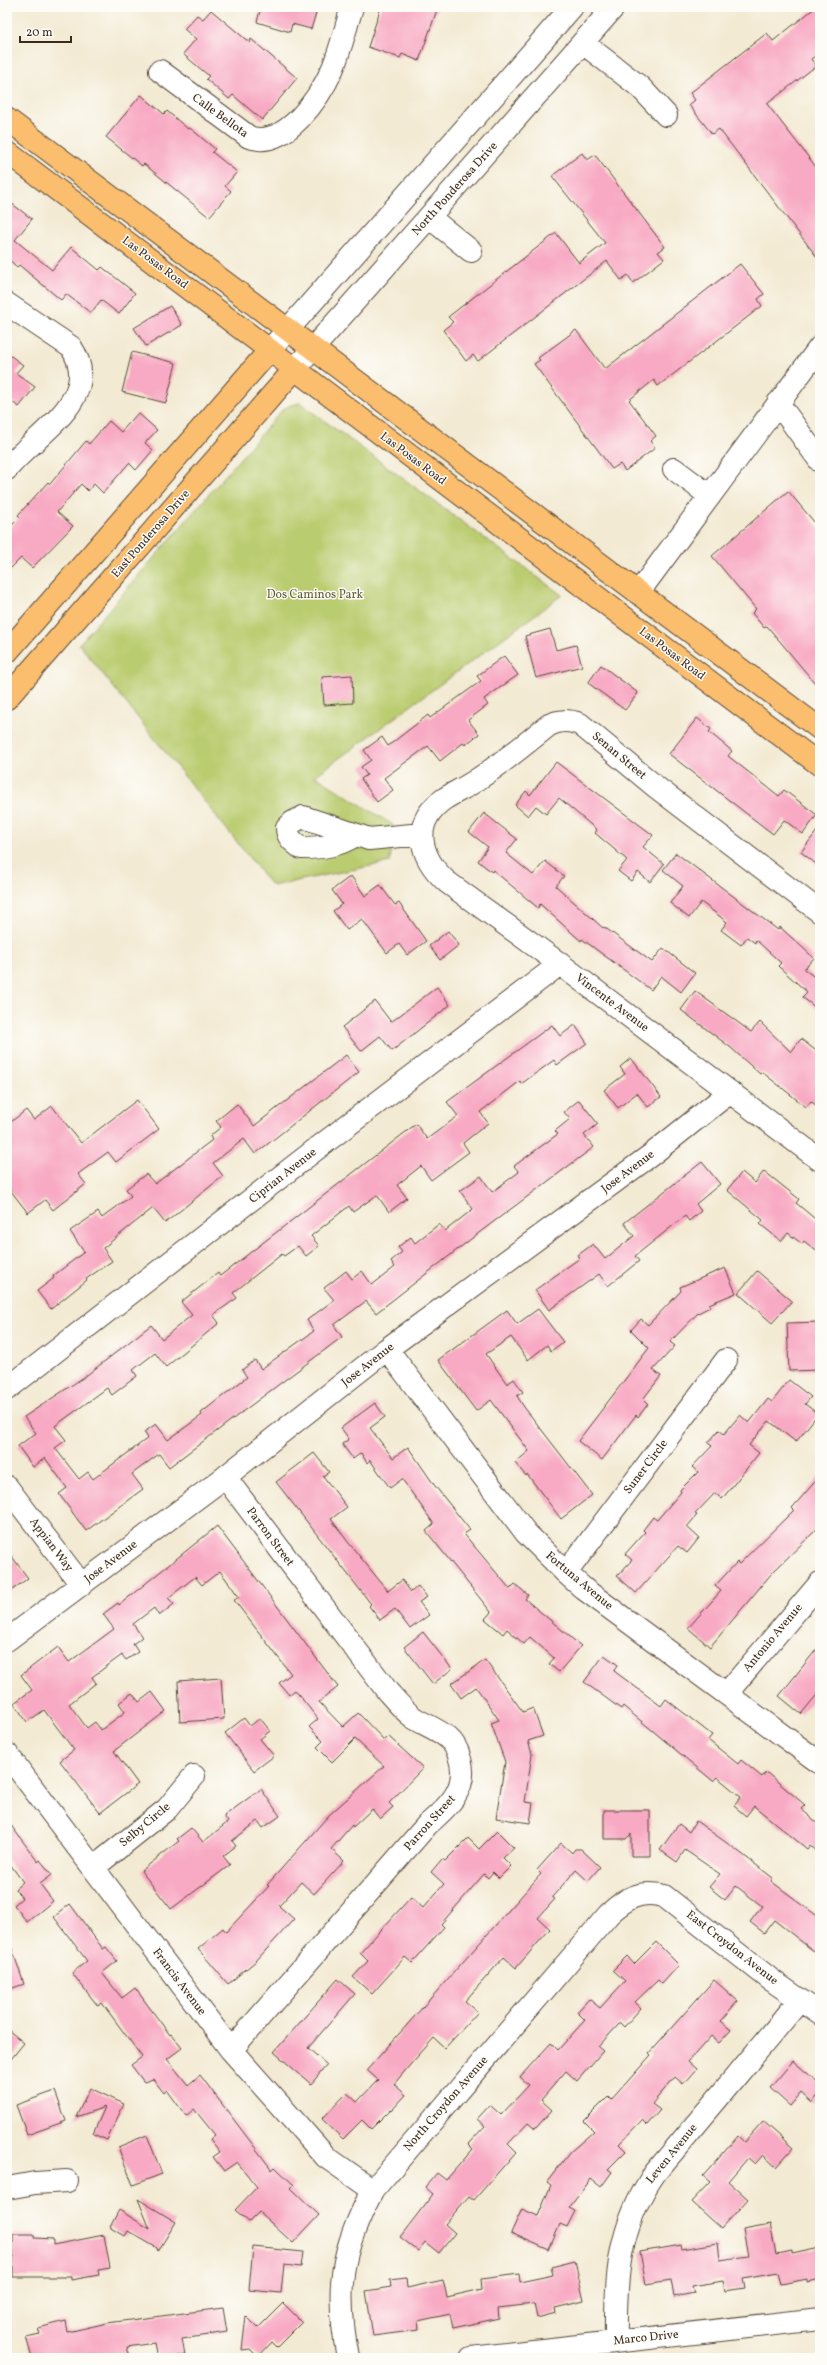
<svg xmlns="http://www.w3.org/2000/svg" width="827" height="2365" viewBox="0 0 827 2365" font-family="Vollkorn,serif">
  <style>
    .green { fill: #bacc6f; stroke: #7a7b46 }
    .building { fill: #f8a9c3 }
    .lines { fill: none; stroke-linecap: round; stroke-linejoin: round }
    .minor-casing { stroke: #574739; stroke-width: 24 }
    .major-casing { stroke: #574739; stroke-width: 24 }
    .minor { stroke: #fff; stroke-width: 22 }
    .major { stroke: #fbbe6e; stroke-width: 22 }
    .labels { text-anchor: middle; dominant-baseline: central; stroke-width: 3; stroke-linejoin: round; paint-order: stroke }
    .street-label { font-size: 12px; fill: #3b2a1e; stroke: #fdfcf7 }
    .park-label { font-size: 12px; fill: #615b36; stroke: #fdfcf7 }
  </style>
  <rect width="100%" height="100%" fill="#fdfcf7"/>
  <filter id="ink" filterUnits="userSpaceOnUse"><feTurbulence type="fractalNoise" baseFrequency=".025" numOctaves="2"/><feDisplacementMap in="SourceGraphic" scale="8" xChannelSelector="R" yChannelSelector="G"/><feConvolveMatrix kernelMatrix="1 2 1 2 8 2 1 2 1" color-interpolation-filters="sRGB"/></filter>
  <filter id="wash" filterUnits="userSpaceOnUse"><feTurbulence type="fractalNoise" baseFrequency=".012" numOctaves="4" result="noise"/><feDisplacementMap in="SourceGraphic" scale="16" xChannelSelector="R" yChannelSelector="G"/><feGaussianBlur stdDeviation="0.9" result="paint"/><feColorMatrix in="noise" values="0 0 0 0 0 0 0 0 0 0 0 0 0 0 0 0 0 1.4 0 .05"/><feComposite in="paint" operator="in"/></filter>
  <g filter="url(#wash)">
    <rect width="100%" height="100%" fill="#f3ead3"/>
    <path class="green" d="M300 403 562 595 315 776 393 825 390 862 272 886 79 644 283 409 291 405Z"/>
    <g id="blocks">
      <path class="building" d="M261 7H318L311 29 292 24 290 32 257 22Z
        M381 7H438L419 61 402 54 400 58 368 47Z
        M816 7H820V52L811 59 816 66 767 104 820 172V261L719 129 712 134 689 105 695 100 690 93 767 33 773 41Z
        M211 10 250 43 251 39 297 78 262 120 233 95 229 99 206 79 209 76 183 54 196 39 184 29 197 15 203 19Z
        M141 95 164 114 167 111 188 129 190 128 215 149 212 152 237 172 225 186 231 191 209 217 144 164 142 166 106 137Z
        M582 153 587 160 595 155 665 247 658 252 664 259 633 283 628 275 621 280 607 261 478 361 473 355 466 361 443 330 453 322 448 317 556 233 579 263 605 243 552 176Z
        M7 200 32 219 15 240 52 270 71 247 99 270 102 267 135 293 119 314 101 300 91 313 66 294 61 300 19 265 17 267 7 258Z
        M740 264 764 294 758 299 762 306 658 386 654 380 629 400 656 436 650 441 655 448 625 471 620 464 612 469 534 364 540 360 538 358 576 330 605 369Z
        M170 306 182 325 146 346 134 328Z
        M132 352 176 363 166 403 122 392Z
        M7 353 23 365 16 373 35 387 19 407 7 398Z
        M138 413 157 430 145 443 153 450 136 470 129 463 103 493 94 484 88 491 81 484 57 512 73 526 32 568 21 558 7 572V530L20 517 18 515 48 482 50 484 86 441 89 444 109 421 121 432Z
        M788 491 820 529V689L767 626 764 628 752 613 756 609 712 556Z
        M550 629 556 650 576 645 582 666 536 678 525 636Z
        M504 656 518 675 484 699 488 705 468 720 479 734 465 745 463 743 440 761 428 746 384 778 393 790 377 802 361 779 367 775 361 767 371 760 364 750 382 737 388 746 428 715 430 718 481 681 477 676Z
        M601 665 638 693 625 710 588 683Z
        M352 675 353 703 324 705 322 677Z
        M697 718 711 729 709 732 732 751 728 756 779 796 784 790 817 815 803 834 784 820 773 834 669 754Z
        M556 762 653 835 643 847 664 864 650 882 638 872 631 881 618 871 627 860 595 833 597 830 559 798 546 814 536 806 528 816 515 805 526 791 530 795Z
        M484 813 517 839 506 853 533 875 545 861 564 876 556 886 603 928 604 927 652 962 663 948 695 973 681 992 661 976 651 990 582 939 581 941 540 904 538 908 493 870 492 872 478 861 488 847 469 832Z
        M820 827V867L801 852Z
        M676 853 778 930 780 927 814 958 804 969 817 979 820 975V1011L802 997 807 992 778 966 781 963 756 940 755 943 747 937 741 945 721 930 727 922 701 902 689 918 670 903 683 886 663 870Z
        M351 876 365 896 380 885 395 905 399 903 426 941 407 955 399 944 387 953 362 919 347 930 333 911 342 904 332 890Z
        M448 931 459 945 440 960 429 946Z
        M437 987 450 1005 392 1051 380 1036 361 1051 342 1027 375 1001 391 1022Z
        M695 991 751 1032 760 1022 791 1052 801 1039 820 1054V1109L811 1101 806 1107 762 1072 760 1074 730 1047 681 1010Z
        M552 1025 560 1036 575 1025 587 1043 557 1065 554 1060 521 1084 520 1081 480 1112 488 1123 463 1143 469 1152 431 1180 421 1166 397 1185 407 1198 389 1212 377 1195 353 1212 349 1206 311 1236 319 1246 306 1256 298 1246 284 1256 282 1254 233 1293 237 1298 213 1315 219 1323 166 1367 155 1353 133 1370 137 1376 112 1395 107 1388 55 1426 66 1440 55 1448 79 1479 88 1472 93 1479 148 1438 144 1432 156 1424 168 1440 202 1415 201 1413 247 1377 242 1370 255 1360 261 1369 314 1331 307 1320 334 1300 324 1288 346 1271 352 1279 362 1271 372 1285 395 1267 391 1261 402 1252 398 1247 411 1237 415 1243 439 1224 445 1231 473 1209 460 1191 481 1176 492 1192 519 1172 514 1166 558 1134 555 1131 570 1119 564 1112 579 1100 598 1124 584 1135 594 1147 480 1232 376 1313 366 1301 334 1325 342 1337 169 1467 159 1454 132 1474 143 1489 86 1531 59 1494 67 1488 45 1458 33 1467 18 1446 36 1433 24 1417 87 1375 151 1325 162 1339 192 1315 181 1302 218 1273 220 1276 416 1124 427 1139 458 1116 447 1102Z
        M346 1055 359 1072 255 1154 244 1139 213 1163 223 1176 165 1223 153 1208 103 1248 112 1261 86 1279 87 1280 51 1309 37 1291 54 1278 53 1276 84 1252 70 1231 98 1212 102 1218 131 1196 126 1189 146 1174 155 1184 212 1140 210 1136 221 1127 216 1121 237 1104 254 1126Z
        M631 1058 661 1097 648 1107 637 1093 618 1108 604 1090 625 1074 620 1067Z
        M137 1100 159 1129 116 1162 108 1152 78 1174 86 1184 53 1210 45 1200 28 1213 7 1186V1125L26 1110 34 1120 52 1106 81 1143Z
        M702 1162 720 1184 696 1204 701 1211 689 1221 685 1216 635 1256 639 1261 608 1286 599 1274 549 1310 535 1290 580 1258 578 1255 593 1244 605 1259 634 1236 624 1223Z
        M764 1171 799 1199 796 1203 820 1223V1254L804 1241 802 1244 788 1233 781 1241 760 1224 763 1220 727 1190 742 1172 755 1183Z
        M725 1268 736 1293 709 1304 710 1307 698 1313 670 1342 675 1346 653 1370 661 1376 643 1399 648 1404 638 1417 636 1415 602 1460 578 1441 649 1348 631 1330 641 1319 648 1325 681 1291 680 1287Z
        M757 1271 792 1301 772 1323 738 1293Z
        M538 1309 563 1342 551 1351 547 1345 528 1360 511 1337 486 1354 507 1384 514 1379 523 1392 517 1396 524 1407 592 1495 561 1519 527 1474 526 1476 515 1463 529 1451 491 1400 476 1411 438 1360 507 1310 517 1324Z
        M820 1322V1370L789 1371 787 1323Z
        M789 1380 811 1397 805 1404 818 1414 796 1442 769 1421 749 1445 759 1453 722 1499 715 1493 695 1514 697 1515 687 1527 699 1538 687 1553 678 1546 636 1593 617 1576 632 1560 625 1554 645 1532 643 1530 653 1517 657 1520 681 1492 680 1490 698 1472 692 1467 712 1446 708 1443 719 1430 724 1434 740 1415 749 1423 768 1399 772 1402Z
        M375 1403 385 1417 370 1428 393 1458 408 1447 435 1486 470 1530 464 1534 510 1589 515 1584 528 1595 525 1599 581 1646 559 1672 549 1664 554 1658 530 1637 524 1644 507 1629 503 1634 485 1619 491 1612 426 1531 434 1524 402 1479 390 1488 370 1460 367 1463 361 1453 353 1459 342 1444 349 1439 341 1428Z
        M314 1453 329 1472 323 1476 347 1507 331 1519 348 1542 388 1591 402 1580 411 1592 418 1586 427 1597 419 1602 429 1615 410 1629 395 1609 380 1620 369 1606 371 1604 276 1482Z
        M820 1476V1526L772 1573 710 1647 688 1628 721 1591 715 1586 737 1562 739 1564 794 1510 792 1508Z
        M217 1526 338 1687 319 1702 343 1727 358 1713 384 1740 388 1736 423 1768 389 1803 393 1807 380 1819 372 1809 353 1827 352 1825 331 1849 344 1861 314 1894 301 1882 279 1906 294 1919 256 1961 228 1984 198 1949 223 1928 226 1932 269 1886 267 1885 329 1815 384 1766 355 1739 332 1762 317 1747 323 1741 309 1727 318 1719 295 1690 289 1695 279 1683 291 1674 234 1600 239 1597 220 1571 202 1585 195 1577 168 1598 174 1604 159 1616 154 1608 133 1624 142 1637 133 1644 138 1652 126 1660 122 1655 92 1677 96 1683 69 1704 87 1728 95 1722 101 1730 125 1712 119 1703 132 1693 139 1702 152 1692 166 1711 114 1751 138 1784 100 1813 60 1761 74 1750 44 1710 27 1722 14 1703 32 1690 21 1675 58 1647 69 1662 114 1629 103 1614 118 1603 119 1605Z
        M7 1550 28 1578 7 1594Z
        M423 1632 452 1669 433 1684 404 1647Z
        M820 1645V1691L801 1714 779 1696Z
        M604 1655 618 1665 614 1671 661 1706 666 1699 712 1735 708 1740 738 1764 741 1760 762 1777 766 1772 805 1805 801 1809 820 1825V1854L810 1845 807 1849 754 1806 746 1816 734 1806 741 1797 717 1777 713 1781 623 1706 621 1709 584 1682Z
        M485 1660 523 1712 533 1708 543 1736 528 1741 532 1754 525 1802 533 1803 530 1823 496 1818 505 1762 491 1723 499 1720 476 1687 461 1698 451 1684Z
        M221 1678 224 1719 180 1722 178 1681Z
        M244 1718 250 1726 260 1718 270 1731 260 1739 274 1756 254 1771 225 1733Z
        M261 1789 280 1816 263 1828 258 1821 232 1841 236 1846 223 1856 230 1865 171 1909 141 1871 179 1841 177 1839 191 1828 203 1842 228 1822 224 1816Z
        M604 1810H650V1856H631V1834L626 1839H604Z
        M7 1820 38 1862 40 1860 52 1875 40 1884 53 1901 27 1922 14 1905 22 1898 15 1889 23 1882 7 1860Z
        M696 1821 738 1851 773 1878 771 1881 820 1918V1956L774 1920 764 1933 750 1922 762 1906 736 1886 725 1900 709 1887 720 1874 685 1850 677 1862 660 1850 679 1824 689 1832Z
        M497 1831 514 1848 503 1858 511 1866 499 1878 493 1872 488 1878 484 1874 441 1924 444 1927 412 1963 405 1957 372 1994 353 1977 368 1961 360 1953 411 1897 423 1908 444 1884 431 1872 442 1859 445 1861 468 1838 479 1849Z
        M561 1843 572 1853 575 1849H581L600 1867 588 1881 576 1870 552 1897 555 1899 538 1918 550 1929 516 1968 504 1957 465 2001 478 2012 445 2048 434 2038 410 2065 394 2084 406 2095 392 2110 391 2109 371 2129 362 2120 343 2139 322 2119 347 2093 357 2102 378 2080 367 2070 541 1874 537 1870Z
        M70 1904 103 1949 106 1947 117 1961 102 1973 122 1998 135 1988 170 2035 171 2034 182 2048 167 2059 188 2085 200 2075 272 2170 275 2167 294 2185 291 2188 319 2215 293 2243 259 2212 249 2222 235 2210 257 2187 237 2162 224 2171 213 2157 220 2152 210 2139 215 2135 194 2109 186 2116 167 2090 164 2093 153 2079 144 2082 131 2065 142 2057 102 2003 98 2006 72 1973 87 1961 54 1917Z
        M9 1940 24 1984 7 1990V1941Z
        M656 1942 679 1965 662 1984 658 1980 635 2002 641 2008 624 2027 620 2023 598 2047 603 2051 577 2081 566 2071 541 2100 552 2110 535 2129 528 2123 508 2144 516 2152 474 2200 469 2196 445 2224 455 2233 439 2253 425 2242 418 2251 400 2237 433 2194 425 2187 437 2173 446 2180 473 2149 468 2144 485 2126 477 2119 490 2105 501 2115 529 2085 520 2077 538 2057 551 2043 558 2050 585 2020 577 2012 589 1999 600 2008 625 1981 613 1970 627 1956 634 1964Z
        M338 1979 355 1994 308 2048 327 2065 311 2084 274 2052Z
        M714 1980 738 2001 720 2021 731 2030 719 2043 711 2036 688 2062 696 2069 683 2084 675 2077 652 2104 660 2110 647 2125 642 2120 619 2144 626 2151 608 2169 612 2172 601 2187 591 2179 569 2208 575 2211 567 2227 560 2224 549 2250 511 2233 522 2209 538 2216 551 2185 547 2182 570 2152 594 2131 584 2121 608 2097 611 2100 651 2055 649 2053Z
        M7 2029 24 2043 7 2064Z
        M793 2061 820 2084V2093L812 2103 801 2093 790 2106 770 2088Z
        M90 2088 124 2104 107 2140 93 2134 105 2107 76 2117Z
        M55 2091 66 2121 27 2135 16 2105Z
        M763 2121 793 2148 776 2167 763 2155 755 2164 748 2158 728 2181 748 2199 721 2229 691 2202 710 2182 703 2176 725 2151 738 2136 744 2142Z
        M147 2135 162 2174 133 2185 118 2147Z
        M138 2199 176 2222 158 2251 157 2248 128 2231 125 2236 110 2227 119 2210 150 2229Z
        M770 2224 776 2254 792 2251V2254L820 2248V2279L808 2282V2279L780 2284 777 2273 743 2279 745 2288 725 2291 723 2281 692 2286 694 2293 674 2297 671 2280 646 2284 640 2252 680 2245 681 2249 718 2243 720 2260 748 2256 743 2229Z
        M13 2234H34V2238L53 2239V2245L104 2235 110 2268 98 2270 99 2275 71 2280V2277H13Z
        M253 2247 303 2252 301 2267 284 2265 281 2293 249 2290Z
        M575 2261 584 2301 555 2308 556 2313 537 2318 534 2304 498 2308 499 2318 453 2328 450 2314 418 2321 419 2330 373 2336 366 2291 391 2287 390 2280 406 2278 407 2288 443 2280 447 2297 482 2289 481 2279 519 2274 520 2282 553 2275 551 2267Z
        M283 2303 302 2322 276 2348 271 2343 258 2357 250 2349 242 2350 246 2316 258 2328Z
        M223 2308 227 2332 182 2339 185 2355 166 2358H157L154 2343 127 2347 130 2358H32L26 2337 40 2334 38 2328 66 2321 68 2332 107 2323Z"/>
    </g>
  </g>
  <g filter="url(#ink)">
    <use href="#blocks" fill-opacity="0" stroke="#574739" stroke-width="1"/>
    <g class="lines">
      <defs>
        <path id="minor" d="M583 43 640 87 666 115
          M160 71 249 137C285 150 320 97 333 68 341 48 346 27 352 7
          M429 217 471 251
          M7 304 71 347C105 398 35 434 7 469
          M269 351 572 7
          M294 370 614 7
          M778 403 820 461
          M674 469 710 496
          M638 593 820 347
          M356 835C339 846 322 848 301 848 294 842 287 838 287 828L293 822 303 817 369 839 422 834
          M820 912 656 787 580 724C568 720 560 720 549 725 526 743 503 763 478 779 467 787 455 792 444 799 410 823 420 858 447 882L560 964 820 1160
          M387 1349 526 1533 566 1573 584 1589 820 1763
          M7 1389 315 1150 560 964
          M225 1477 388 1692C396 1701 404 1711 414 1718 425 1725 438 1729 448 1738 454 1743 458 1751 460 1759 469 1788 448 1807 427 1825L231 2050
          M7 1487 81 1584
          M566 1573 726 1360
          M7 1640 225 1477 387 1349 651 1155 730 1092
          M727 1693 820 1583
          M7 1754 231 2050 326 2157 373 2190
          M93 1868 167 1809 194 1776
          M7 2188 35 2183 67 2181
          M616 2341C615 2278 618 2226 655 2173L800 2000
          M348 2358C335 2290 340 2251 373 2190L609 1914C626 1898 640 1890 664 1896L770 1979 820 2014
          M471 2358 820 2319"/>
        <path id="major" d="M7 119 820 729
          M7 152 820 765
          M7 652 269 351
          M7 698 294 370"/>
      </defs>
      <use href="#minor" class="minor-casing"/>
      <use href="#major" class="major-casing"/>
      <use href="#minor" class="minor"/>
      <use href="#major" class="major"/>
    </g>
  </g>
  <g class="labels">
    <g class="street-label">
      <text transform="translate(220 116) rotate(36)">Calle Bellota</text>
      <text transform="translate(455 189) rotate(-48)">North Ponderosa Drive</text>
      <text transform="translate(155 263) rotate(37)">Las Posas Road</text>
      <text transform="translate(413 459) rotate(37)">Las Posas Road</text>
      <text transform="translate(151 534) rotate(-49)">East Ponderosa Drive</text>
      <text transform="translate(672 654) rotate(37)">Las Posas Road</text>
      <text transform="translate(619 756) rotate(40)">Senan Street</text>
      <text transform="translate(612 1003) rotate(37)">Vincente Avenue</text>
      <text transform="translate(628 1172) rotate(-37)">Jose Avenue</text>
      <text transform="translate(283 1176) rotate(-38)">Ciprian Avenue</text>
      <text transform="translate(368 1365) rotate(-38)">Jose Avenue</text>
      <text transform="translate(646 1467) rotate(-53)">Suner Circle</text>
      <text transform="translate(270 1537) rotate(53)">Parron Street</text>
      <text transform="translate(51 1545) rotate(53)">Appian Way</text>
      <text transform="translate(111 1562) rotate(-37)">Jose Avenue</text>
      <text transform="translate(579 1581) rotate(40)">Fortuna Avenue</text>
      <text transform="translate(773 1638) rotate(-50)">Antonio Avenue</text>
      <text transform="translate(430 1823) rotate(-48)">Parron Street</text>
      <text transform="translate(145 1825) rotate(-40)">Selby Circle</text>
      <text transform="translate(732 1948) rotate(38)">East Croydon Avenue</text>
      <text transform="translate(179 1982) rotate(53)">Francis Avenue</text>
      <text transform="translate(446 2104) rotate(-49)">North Croydon Avenue</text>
      <text transform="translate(672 2154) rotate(-51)">Leven Avenue</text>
      <text transform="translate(646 2338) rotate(-6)">Marco Drive</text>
    </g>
    <g class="park-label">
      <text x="315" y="595">Dos Caminos Park</text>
    </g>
  </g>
  <rect width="827" height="2365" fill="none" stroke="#fdfcf7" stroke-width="24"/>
  <path d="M20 36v6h51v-6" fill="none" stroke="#3b2a1e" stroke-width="2"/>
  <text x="26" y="36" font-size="12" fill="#3b2a1e" stroke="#fdfcf7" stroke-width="3" paint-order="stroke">20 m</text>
</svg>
